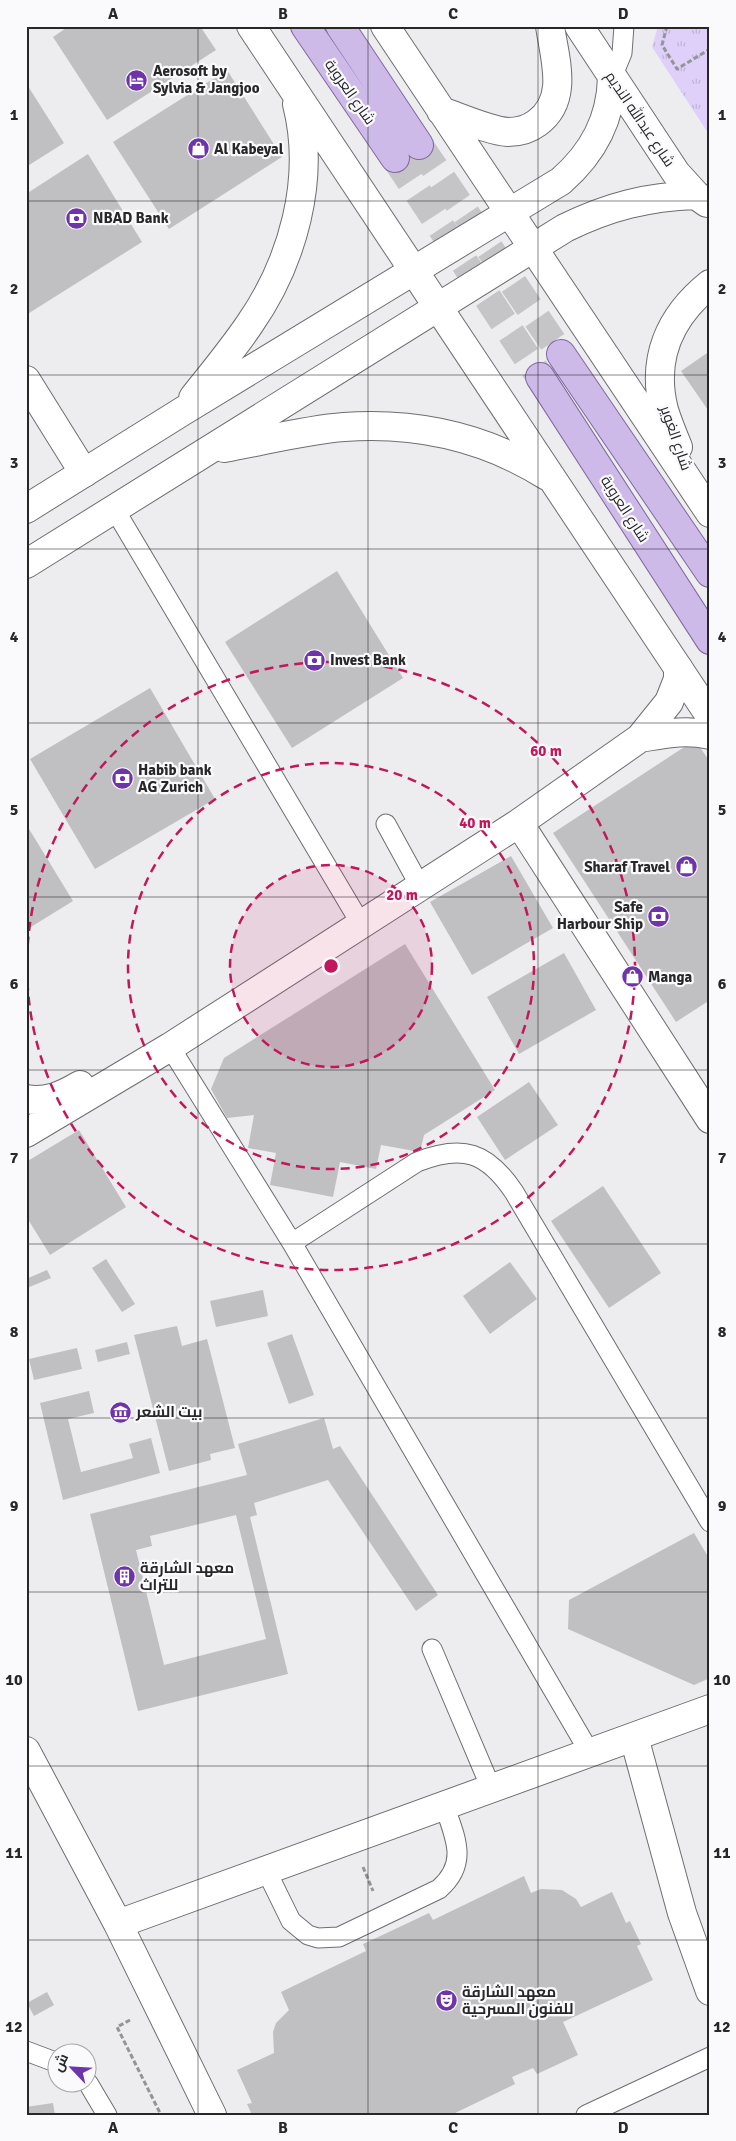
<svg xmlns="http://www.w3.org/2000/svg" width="736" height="2141" viewBox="0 0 736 2141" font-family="Signika,Cairo,sans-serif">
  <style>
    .grass { fill: url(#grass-tufts) }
    .building { fill: #c0bfc2; fill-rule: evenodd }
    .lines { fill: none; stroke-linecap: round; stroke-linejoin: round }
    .primary-tunnel { stroke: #c5c5c7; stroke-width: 28; stroke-dasharray: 28 14; stroke-linecap: butt }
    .service-casing { stroke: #6e6d70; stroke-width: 21 }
    .minor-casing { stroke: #6e6d70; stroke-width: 30 }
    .tertiary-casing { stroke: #6e6d70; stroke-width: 30 }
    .primary-casing { stroke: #7e699c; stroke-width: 30 }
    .path { stroke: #959597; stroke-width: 3; stroke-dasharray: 5 2.5; stroke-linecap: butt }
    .service { stroke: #fff; stroke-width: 19 }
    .minor { stroke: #fff; stroke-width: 28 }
    .tertiary { stroke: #fff; stroke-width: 28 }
    .primary { stroke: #cebae9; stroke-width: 28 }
    .grid { fill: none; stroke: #272728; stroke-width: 1; stroke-opacity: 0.55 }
    .ring { fill: none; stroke: #c2185b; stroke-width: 2.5; stroke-dasharray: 9 6 }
    .labels { text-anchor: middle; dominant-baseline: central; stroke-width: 4.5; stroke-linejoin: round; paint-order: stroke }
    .poi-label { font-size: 15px; font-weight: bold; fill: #272728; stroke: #faf9fc; text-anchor: start }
    .street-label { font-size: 15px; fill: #272728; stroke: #faf9fc }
    .centre { fill: #c2185b; stroke: #faf9fc; stroke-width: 2.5 }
    .ring-label { font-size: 15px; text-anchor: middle; font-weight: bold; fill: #c2185b; stroke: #faf9fc; stroke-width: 4.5; stroke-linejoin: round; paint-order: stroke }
    .neatline { fill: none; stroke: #272728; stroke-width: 2 }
    .grid-label { font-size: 16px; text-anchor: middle; font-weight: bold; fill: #272728 }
  </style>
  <defs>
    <pattern id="grass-tufts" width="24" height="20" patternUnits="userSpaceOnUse" patternTransform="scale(1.25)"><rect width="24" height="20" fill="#dfd0f9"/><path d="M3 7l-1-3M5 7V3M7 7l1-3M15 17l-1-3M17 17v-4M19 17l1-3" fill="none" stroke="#bfb3d5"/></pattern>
  </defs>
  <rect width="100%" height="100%" fill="#edecef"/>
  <path class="grass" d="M658 26H710V136L652 47Z"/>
  <path class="building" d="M69 26H200L216 50 107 120 53 37Z
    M227 70 282 157 169 229 113 142Z
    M26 83 64 143 26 167Z
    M88 154 142 242 26 315V194Z
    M710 351V413L681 371Z
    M337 571 403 678 292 748 225 642Z
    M150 688 215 799 95 869 30 759Z
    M695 740 710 762V1000L676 1022 553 833Z
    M26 824 73 901 26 930Z
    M511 856 553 928 472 975 430 902Z
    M405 944 495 1090 424 1135 420 1152 381 1145 376 1169 340 1162 333 1197 270 1185 276 1153 248 1148 254 1115 227 1118 211 1089 224 1058Z
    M564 953 596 1010 519 1054 487 997Z
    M529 1082 558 1125 505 1160 477 1117Z
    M79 1130 126 1207 50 1255 26 1216V1162Z
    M603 1186 661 1273 609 1308 551 1221Z
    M106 1259 135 1304 122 1312 92 1268Z
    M510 1262 537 1299 490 1334 463 1296Z
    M47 1270 51 1278 27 1288 26 1279Z
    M263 1290 268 1316 216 1327 210 1301Z
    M177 1326 182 1346 207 1339 235 1448 210 1454 211 1460 169 1471 134 1335Z
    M292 1334 314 1395 289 1404 267 1343Z
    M127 1342 130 1354 98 1362 95 1350Z
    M77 1348 82 1369 34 1380 29 1359Z
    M89 1391 94 1413 68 1419 81 1472 133 1458 129 1444 151 1438 160 1473 63 1500 40 1403Z
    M324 1418 333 1449 340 1446 438 1595 416 1611 328 1480 254 1503 257 1515 250 1517 288 1674 138 1711 90 1514 247 1475 238 1444ZM236 1515 266 1639 164 1665 136 1550 152 1546 150 1536Z
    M694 1533 710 1560V1678L694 1685 568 1629 569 1600Z
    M524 1876 531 1893 541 1889 562 1890 576 1899 581 1907 612 1892 626 1923 630 1921 641 1944 637 1946 653 1980 563 2022 578 2055 537 2074 533 2068 512 2077 515 2084 451 2115H252L247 2104 252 2103 237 2070 274 2053 273 2032 276 2023 289 2010 281 1992 366 1951 363 1944 391 1931 429 1913 433 1920Z
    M47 1992 54 2005 34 2016 27 2003Z
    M53 2103 55 2115H26V2107Z"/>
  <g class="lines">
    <path class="primary-tunnel" d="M419 145 561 354
      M395 158 540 377"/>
    <defs>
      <path id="service" d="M612 77 622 53 624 26
        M115 510 361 924
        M386 824 420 886
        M170 1047 292 1243 590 1753
        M292 1243 417 1162C463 1144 487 1152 514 1192L710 1522
        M432 1649 491 1788
        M266 1870 291 1921 308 1935 318 1938 339 1937 439 1889C469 1863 455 1837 444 1805
        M26 2051 58 2063
        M88 2083 107 2115
        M586 2115 710 2057"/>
      <path id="minor" d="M26 380 84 473
        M640 738C664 734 685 729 710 735
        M519 823 710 1119
        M26 1099C46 1103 63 1095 80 1085
        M26 1133 170 1047 519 823 640 738 669 702 678 679V668
        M634 1737 682 1913 710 1991
        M26 1751 118 1924 212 2115
        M118 1924 710 1709"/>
      <path id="tertiary" d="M251 26 710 716
        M385 26 710 513
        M579 26 676 173 696 195 707 203
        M441 111C459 117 490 131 508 132 518 132 529 129 537 123 569 100 555 60 550 26
        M193 398C212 374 232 350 249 325 293 262 316 179 297 104
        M678 447C673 435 668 423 664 410 651 359 669 317 710 284
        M224 448C264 441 304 430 344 427 416 422 485 437 547 476
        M26 509 183 411 561 181C593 153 611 120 612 77
        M26 564 565 228C610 206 647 197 696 195"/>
      <path id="primary" d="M305 26 395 158
        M340 26 419 145
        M561 354 710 573
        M540 377 710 640"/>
    </defs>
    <use href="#service" class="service-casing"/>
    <use href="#minor" class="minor-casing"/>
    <use href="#tertiary" class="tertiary-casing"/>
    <use href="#primary" class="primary-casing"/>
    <path class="path" d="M667 26 662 45 677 69 710 49
      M363 1867 373 1891
      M130 2020 117 2027 161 2115"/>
    <use href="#service" class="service"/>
    <use href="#minor" class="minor"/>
    <use href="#tertiary" class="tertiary"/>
    <use href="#primary" class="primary"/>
  </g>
  <path class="grid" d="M198 26V2115M368 26V2115M538 26V2115M26 201H710M26 375H710M26 549H710M26 723H710M26 897H710M26 1070H710M26 1244H710M26 1418H710M26 1592H710M26 1766H710M26 1940H710"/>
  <circle cx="331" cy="966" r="101" fill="#c2185b" fill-opacity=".12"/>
  <g class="ring">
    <circle cx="331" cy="966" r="101"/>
    <circle cx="331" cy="966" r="203"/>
    <circle cx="331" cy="966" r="304"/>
  </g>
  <defs>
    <symbol id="hotel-disc" viewBox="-11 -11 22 22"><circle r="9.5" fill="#6f34aa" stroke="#faf9fc"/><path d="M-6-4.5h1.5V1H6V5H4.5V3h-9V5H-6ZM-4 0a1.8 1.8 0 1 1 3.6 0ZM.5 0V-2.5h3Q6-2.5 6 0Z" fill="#fff"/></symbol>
    <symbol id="shop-disc" viewBox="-11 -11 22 22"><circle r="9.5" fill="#6f34aa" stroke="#faf9fc"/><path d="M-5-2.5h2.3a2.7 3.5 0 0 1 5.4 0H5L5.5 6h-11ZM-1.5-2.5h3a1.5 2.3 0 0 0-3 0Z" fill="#fff"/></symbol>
    <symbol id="bank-disc" viewBox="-11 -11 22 22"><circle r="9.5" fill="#6f34aa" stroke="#faf9fc"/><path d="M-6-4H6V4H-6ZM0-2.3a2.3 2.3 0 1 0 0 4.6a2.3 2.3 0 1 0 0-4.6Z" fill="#fff"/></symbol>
    <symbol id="museum-disc" viewBox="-11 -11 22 22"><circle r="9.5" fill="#6f34aa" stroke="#faf9fc"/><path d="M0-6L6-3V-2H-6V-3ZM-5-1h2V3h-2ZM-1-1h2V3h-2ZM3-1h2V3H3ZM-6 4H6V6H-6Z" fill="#fff"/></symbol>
    <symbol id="building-disc" viewBox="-11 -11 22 22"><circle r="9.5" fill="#6f34aa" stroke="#faf9fc"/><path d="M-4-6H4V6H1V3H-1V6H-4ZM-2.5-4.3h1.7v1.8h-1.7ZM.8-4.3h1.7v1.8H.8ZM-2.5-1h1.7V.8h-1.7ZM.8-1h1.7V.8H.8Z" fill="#fff"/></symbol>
    <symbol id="theatre-disc" viewBox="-11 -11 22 22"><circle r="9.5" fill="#6f34aa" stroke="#faf9fc"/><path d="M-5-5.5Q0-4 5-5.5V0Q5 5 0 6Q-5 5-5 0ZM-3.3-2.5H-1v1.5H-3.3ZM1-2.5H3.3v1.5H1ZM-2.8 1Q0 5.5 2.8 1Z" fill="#fff"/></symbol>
  </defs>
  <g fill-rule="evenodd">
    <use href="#hotel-disc" x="124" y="68" width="25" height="25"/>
    <use href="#shop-disc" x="186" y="136" width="25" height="25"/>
    <use href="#bank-disc" x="64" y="206" width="25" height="25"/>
    <use href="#bank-disc" x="302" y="648" width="25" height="25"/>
    <use href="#bank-disc" x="110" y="766" width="25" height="25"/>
    <use href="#shop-disc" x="674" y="854" width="25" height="25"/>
    <use href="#bank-disc" x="646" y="904" width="25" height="25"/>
    <use href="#shop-disc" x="620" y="964" width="25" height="25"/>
    <use href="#museum-disc" x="108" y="1400" width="25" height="25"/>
    <use href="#building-disc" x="112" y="1564" width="25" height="25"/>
    <use href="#theatre-disc" x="434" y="1988" width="25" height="25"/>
  </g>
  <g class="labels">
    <g class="poi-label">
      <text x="153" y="71">Aerosoft by<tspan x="153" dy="17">Sylvia &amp; Jangjoo</tspan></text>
      <text x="214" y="149">Al Kabeyal</text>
      <text x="93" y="218">NBAD Bank</text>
      <text x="330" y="660">Invest Bank</text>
      <text x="138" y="770">Habib bank<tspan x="138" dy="17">AG Zurich</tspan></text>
      <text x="670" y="867" text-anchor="end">Sharaf Travel</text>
      <text x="643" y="907" text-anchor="end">Safe<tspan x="643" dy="17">Harbour Ship</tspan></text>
      <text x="648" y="977">Manga</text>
      <text x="136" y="1412">بيت الشعر</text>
      <text x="140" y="1568">معهد الشارقة<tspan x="140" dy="17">للتراث</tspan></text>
      <text x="462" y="1992">معهد الشارقة<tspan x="462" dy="17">للفنون المسرحية</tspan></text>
    </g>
    <g class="street-label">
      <text transform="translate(350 92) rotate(55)">شارع العروبة</text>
      <text transform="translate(640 119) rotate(56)">شارع عبدالله النديم</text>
      <text transform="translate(676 438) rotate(71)">شارع الغوير</text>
      <text transform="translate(625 509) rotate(57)">شارع العروبة</text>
    </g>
  </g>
  <circle cx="331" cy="966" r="8" class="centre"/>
  <g class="ring-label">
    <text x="546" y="756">60 m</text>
    <text x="475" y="828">40 m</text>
    <text x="402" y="900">20 m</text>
  </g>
  <rect width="736" height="2141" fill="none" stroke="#faf9fc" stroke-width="55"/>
  <g transform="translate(72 2068) rotate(295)"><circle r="24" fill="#faf9fc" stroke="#a6a5a7"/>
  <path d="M0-4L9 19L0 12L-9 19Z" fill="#6f34aa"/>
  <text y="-8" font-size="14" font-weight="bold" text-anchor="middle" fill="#272728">ش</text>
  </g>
  <rect x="28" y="28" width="680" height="2086" class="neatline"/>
  <g class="grid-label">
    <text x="113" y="19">A</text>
    <text x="283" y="19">B</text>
    <text x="453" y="19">C</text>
    <text x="623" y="19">D</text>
    <text x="14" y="120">1</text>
    <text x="722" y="120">1</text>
    <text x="14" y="294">2</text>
    <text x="722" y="294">2</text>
    <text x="14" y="468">3</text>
    <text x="722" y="468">3</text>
    <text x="14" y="642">4</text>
    <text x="722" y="642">4</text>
    <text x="14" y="815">5</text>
    <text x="722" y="815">5</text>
    <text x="14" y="989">6</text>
    <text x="722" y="989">6</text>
    <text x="14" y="1163">7</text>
    <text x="722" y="1163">7</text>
    <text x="14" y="1337">8</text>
    <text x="722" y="1337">8</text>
    <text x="14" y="1511">9</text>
    <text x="722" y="1511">9</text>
    <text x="14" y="1685">10</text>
    <text x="722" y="1685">10</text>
    <text x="14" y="1858">11</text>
    <text x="722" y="1858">11</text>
    <text x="14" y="2032">12</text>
    <text x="722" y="2032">12</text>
    <text x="113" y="2133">A</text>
    <text x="283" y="2133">B</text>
    <text x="453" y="2133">C</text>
    <text x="623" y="2133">D</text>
  </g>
</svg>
